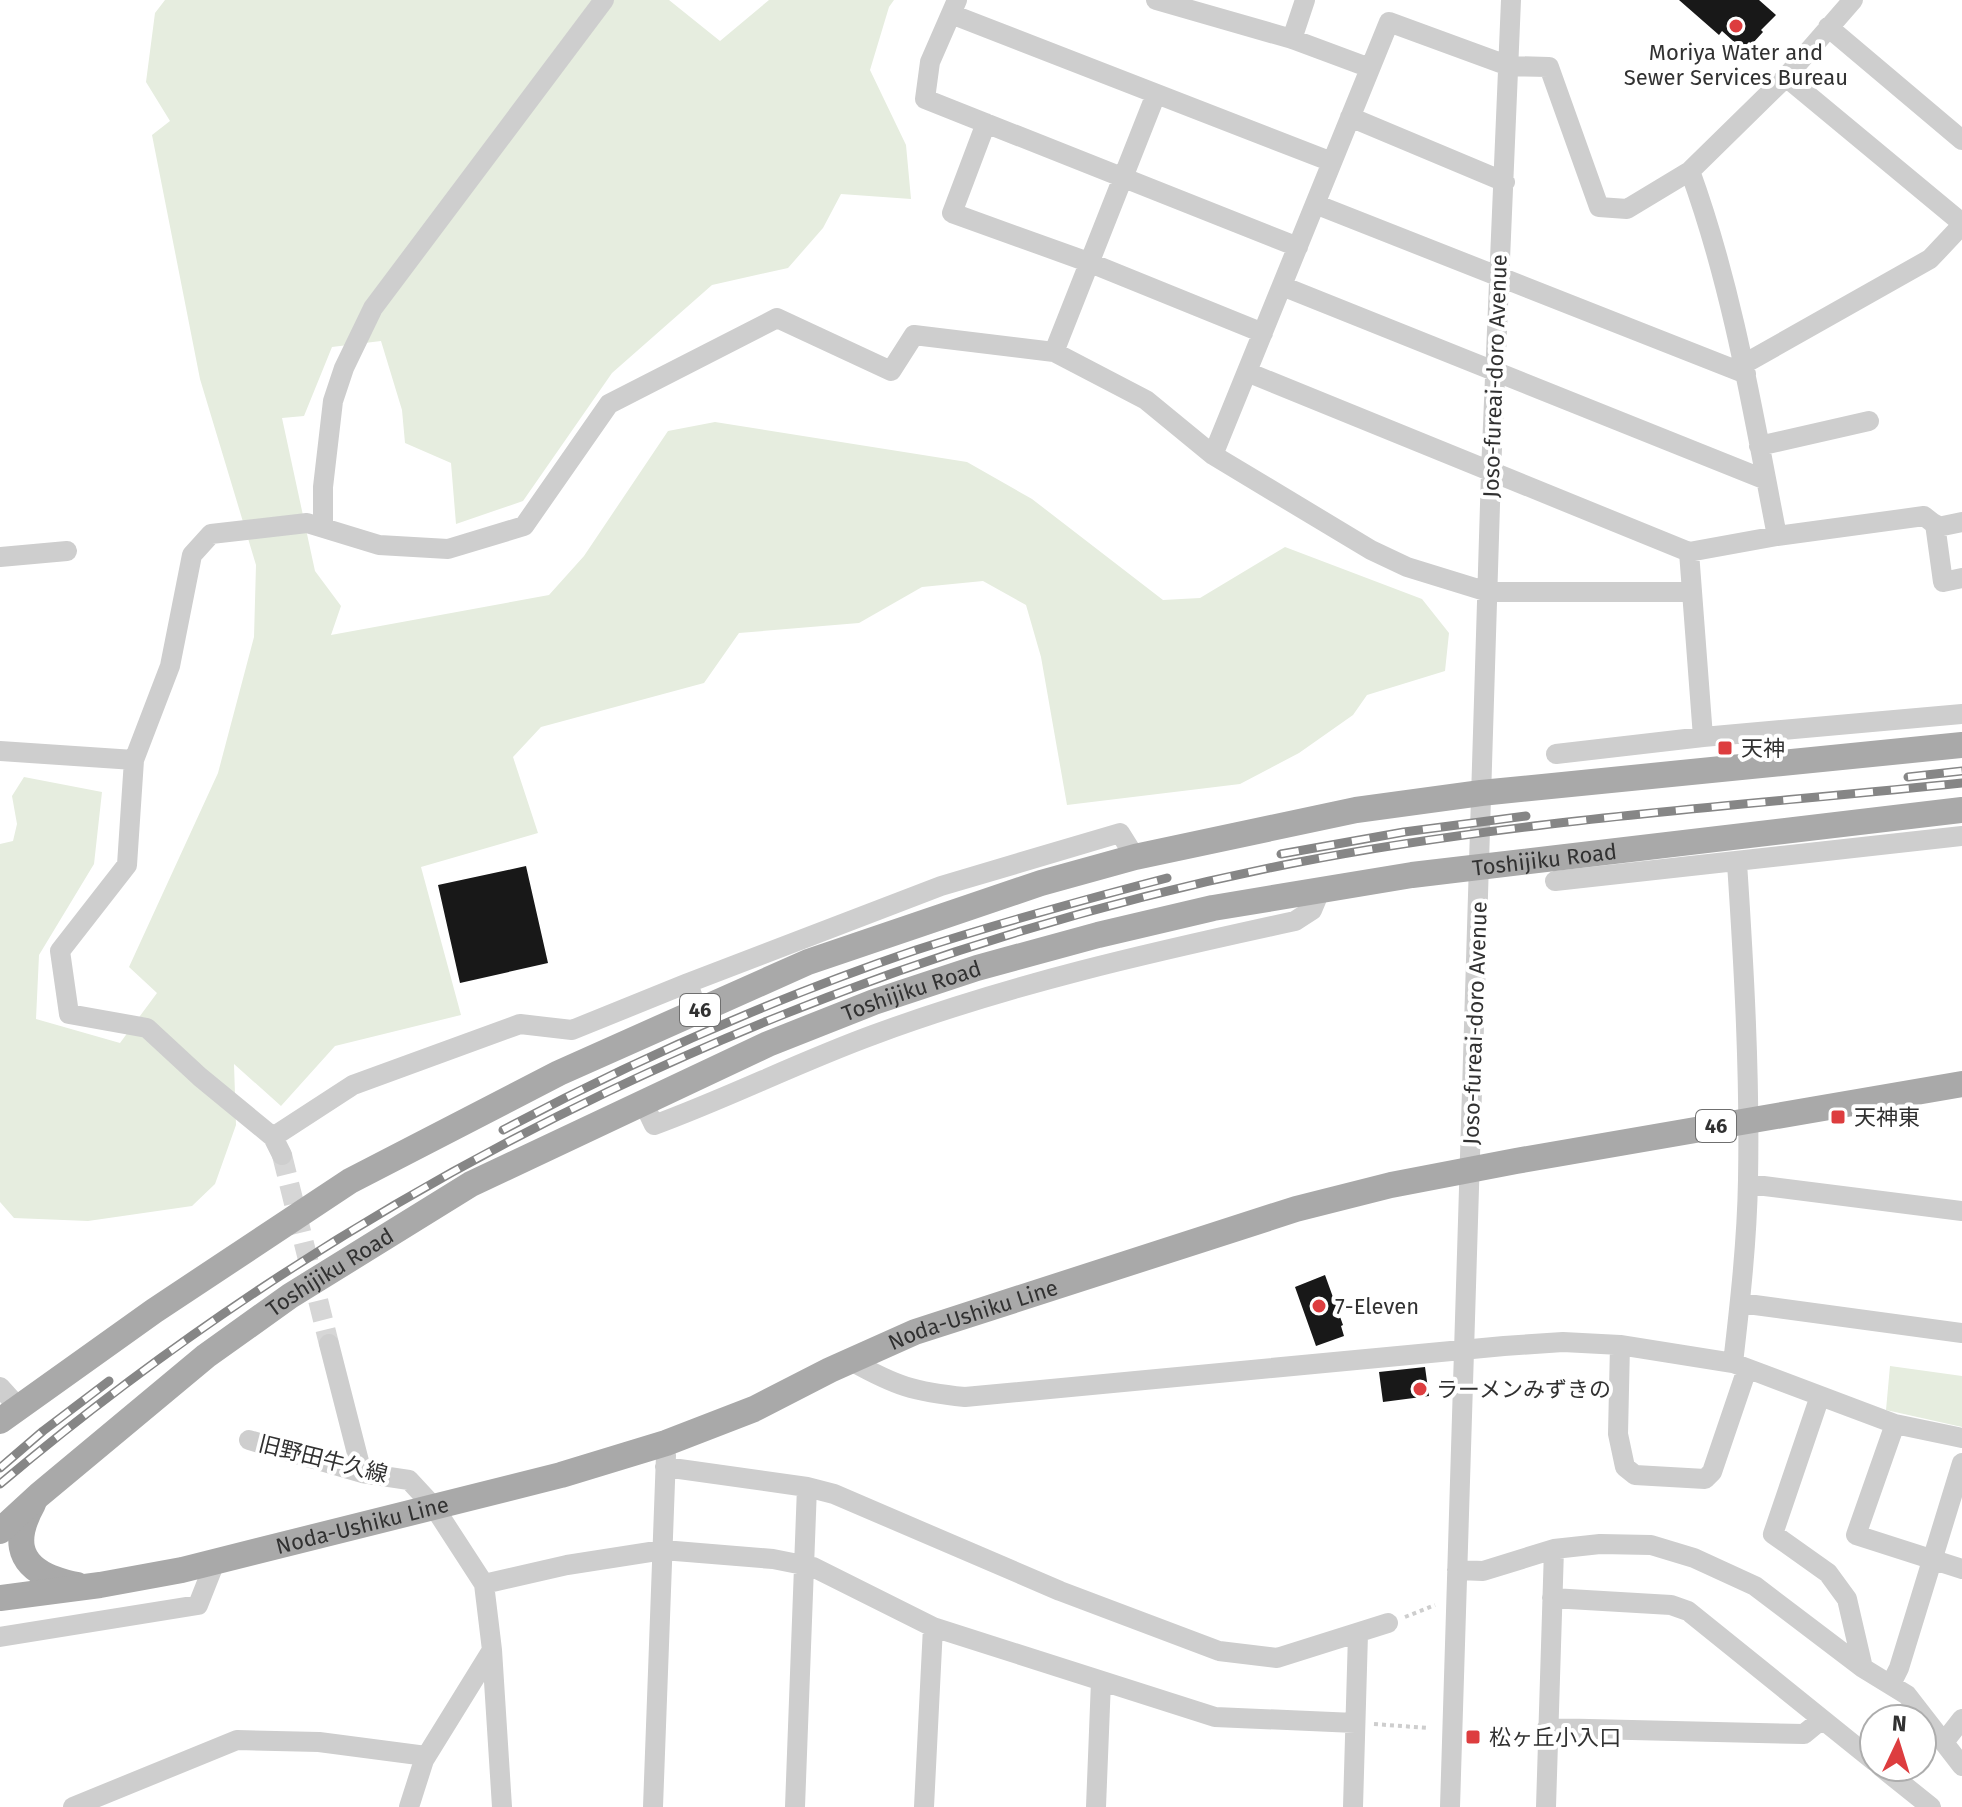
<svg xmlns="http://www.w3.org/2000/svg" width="1962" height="1807" viewBox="0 0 1962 1807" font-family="'Fira Sans','Noto Sans JP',sans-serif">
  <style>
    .green { fill: #e6eddf }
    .building { fill: #181818 }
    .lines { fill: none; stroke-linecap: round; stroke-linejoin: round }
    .minor-tunnel { stroke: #d6d6d6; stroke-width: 20; stroke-dasharray: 20 10; stroke-linecap: butt }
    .path { stroke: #cecece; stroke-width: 4; stroke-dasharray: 4 4; stroke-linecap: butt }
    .minor { stroke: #cecece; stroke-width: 20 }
    .major { stroke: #a9a9a9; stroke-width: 26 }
    .rail-casing { stroke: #868686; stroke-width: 9 }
    .rail { stroke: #fff; stroke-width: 6; stroke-dasharray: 18; stroke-linecap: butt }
    .poi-dot { fill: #dd3d3f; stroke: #fff; stroke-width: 3 }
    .labels { text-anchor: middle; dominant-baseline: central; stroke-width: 8; stroke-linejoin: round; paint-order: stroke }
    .shield { fill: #fff; stroke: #6f6f6f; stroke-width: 2 }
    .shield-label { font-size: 20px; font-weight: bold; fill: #313131 }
    .poi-label { font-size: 22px; fill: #313131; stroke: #fff; text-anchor: start }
    .street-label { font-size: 22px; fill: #313131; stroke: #fff }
  </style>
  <rect width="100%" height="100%" fill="#fff"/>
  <path class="green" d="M165 0H669L720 41 769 0H894L889 7 870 70 906 145 911 199 841 194 823 228 788 268 712 285 612 373 523 501 456 524 451 463 405 443 402 410 381 341 332 347 304 416 282 418 315 571 341 606 331 635 549 595 584 556 668 431 715 422 967 462 1032 499 1163 600 1200 598 1285 547 1422 599 1449 633 1445 671 1367 695 1353 715 1299 753 1240 784 1067 805 1041 657 1026 605 983 581 922 587 859 623 739 633 704 683 541 727 513 757 538 833 421 867 461 1015 335 1046 281 1106 234 1064 236 1125 215 1184 192 1206 88 1221 14 1218 0 1202V844L13 841 17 824 12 796 24 777 102 792 94 864 39 955 36 1019 120 1043 157 993 129 967 218 773 254 637 256 565 200 379 152 135 170 121 146 82 155 13Z
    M1890 1366 1962 1376V1427L1886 1410Z"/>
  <path class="building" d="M1679 0H1759L1776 15 1761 30 1763 32 1752 44 1749 42 1742 49 1722 31 1719 35Z
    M526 866 548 963 460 983 438 885Z
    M1325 1275 1343 1325 1341 1326 1344 1336 1316 1346 1295 1287Z
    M1425 1367 1429 1396 1383 1402 1379 1372Z"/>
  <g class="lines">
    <path class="minor-tunnel" d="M282 1155 329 1344"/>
    <path class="path" d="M1405 1617 1435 1605
      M1374 1724 1428 1728"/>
    <path class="minor" d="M957 0 930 62 925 99 1298 247
      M1156 0 1292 39 1370 68
      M951 14 1332 162
      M1828 27 1962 140
      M1292 39 1305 0
      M1786 77 1962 223
      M1350 117 1505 182
      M986 123 952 213 1088 262 1263 333
      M1690 171C1733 289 1753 413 1777 536
      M1315 204 1746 374
      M1282 286 1766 480
      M1054 352 1156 94
      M1744 364 1930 259 1962 225
      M1247 372 1689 552 1777 536 1924 516 1938 527 1962 522
      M1759 446 1869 421
      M1213 455 1389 22 1509 66 1549 67 1599 207 1627 209 1690 171 1786 77 1853 0
      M1935 524 1943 582 1962 578
      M323 528V487L333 401 344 368 373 308 604 0
      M1689 552 1703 737
      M0 557 67 551
      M0 751 134 760
      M1556 754 1703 737 1962 714
      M1555 881 1962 836
      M688 983 941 886 1120 833 1135 857
      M643 1102 654 1125C728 1098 799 1062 873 1035 1010 984 1152 952 1295 921L1312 910 1320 891
      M273 1137 353 1085 520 1024 572 1030 688 983 692 995
      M282 1155 273 1137 200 1077 147 1028 69 1014 60 951 127 865 134 760 170 666 192 555 211 534 307 523 379 545 448 549 524 526 609 404 777 318 891 371 914 335 1054 352 1146 400 1213 455 1371 550 1407 567 1488 592H1691
      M1748 1184 1962 1211
      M1740 1303 1962 1333
      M329 1344 362 1473
      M1620 1345 1618 1434 1625 1467 1635 1475 1705 1479 1712 1472 1747 1369
      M851 1361C896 1386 914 1392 965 1397L1504 1346 1563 1342 1620 1345 1733 1363 1895 1424 1962 1438
      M1733 1363C1740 1303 1747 1241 1748 1180 1750 1075 1744 968 1737 863
      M0 1387 18 1407
      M1820 1396 1773 1534 1828 1573 1847 1599 1863 1668
      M1895 1424 1856 1535 1962 1569
      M249 1440 362 1473 409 1480 434 1507 484 1584 492 1650 424 1760 409 1807
      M665 1467 807 1487 834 1494 1060 1591 1219 1651 1277 1658 1388 1623
      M1457 1570 1483 1571 1554 1549 1600 1544 1651 1545 1694 1558 1755 1586 1863 1668 1907 1695 1962 1766
      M484 1584 567 1565 663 1550 773 1559 813 1567 933 1627 1215 1717 1355 1723
      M1552 1598 1671 1605 1688 1611 1874 1761
      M0 1637 198 1605 215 1562
      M492 1650 502 1807
      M1891 1684 1899 1668 1962 1463
      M1547 1728 1804 1734 1821 1720
      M1944 1742 1962 1719
      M1881 1767 1931 1807
      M73 1807 237 1740 319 1742 426 1756
      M653 1807 666 1455
      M795 1807 807 1487
      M924 1807 933 1627
      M1096 1807 1101 1681
      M1353 1807 1358 1634
      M1450 1807 1491 472 1511 0
      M1546 1807 1554 1549"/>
    <g class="major">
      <path d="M0 1421 154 1311 350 1181 559 1073 808 962 1041 883 1135 857 1356 810 1481 793 1962 745"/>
      <path d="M33 1504C15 1536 15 1563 52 1578 60 1581 68 1584 77 1585"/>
      <path id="s1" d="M0 1531 39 1495 206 1356 290 1296 471 1184 768 1044 874 1002 977 968 1098 935 1213 908 1412 875 1962 810"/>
      <path id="s2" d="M0 1598 100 1585 182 1570 561 1475 666 1443 754 1409 830 1370 915 1332 1296 1209 1391 1185 1516 1161 1962 1084"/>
    </g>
    <defs>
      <path id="rail" d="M1908 777 1962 771
        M1281 854 1404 832 1526 816
        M503 1130C635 1060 775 998 916 950 999 923 1083 900 1167 878
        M0 1468 43 1431 109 1381
        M0 1484C370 1172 819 957 1294 863 1514 820 1740 806 1962 783"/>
    </defs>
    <use href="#rail" class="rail-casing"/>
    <use href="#rail" class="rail"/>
  </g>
  <g class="poi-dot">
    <circle cx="1736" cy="26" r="8"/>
    <rect x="1717" y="740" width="16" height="16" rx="4"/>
    <rect x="1830" y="1109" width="16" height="16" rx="4"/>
    <circle cx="1319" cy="1306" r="8"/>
    <circle cx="1420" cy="1389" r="8"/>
    <rect x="1465" y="1729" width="16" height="16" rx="4"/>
  </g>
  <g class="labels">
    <g class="shield">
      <rect x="680" y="994" width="40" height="32" rx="6"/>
      <rect x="1696" y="1110" width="40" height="32" rx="6"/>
    </g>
    <g class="shield-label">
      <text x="700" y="1010">46</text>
      <text x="1716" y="1126">46</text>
    </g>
    <g class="poi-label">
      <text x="1736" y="52" text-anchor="middle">Moriya Water and<tspan x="1736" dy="25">Sewer Services Bureau</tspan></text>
      <text x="1741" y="748">天神</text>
      <text x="1854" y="1117">天神東</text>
      <text x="1335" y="1306">7-Eleven</text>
      <text x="1436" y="1389">ラーメンみずきの</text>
      <text x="1489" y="1737">松ヶ丘小入口</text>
    </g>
    <g class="street-label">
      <text transform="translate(1495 376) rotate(-88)">Joso-fureai-doro Avenue</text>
      <text stroke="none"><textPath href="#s1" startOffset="1716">Toshijiku Road</textPath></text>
      <text stroke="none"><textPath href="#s1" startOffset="1068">Toshijiku Road</textPath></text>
      <text transform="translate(1475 1023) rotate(-88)">Joso-fureai-doro Avenue</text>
      <text stroke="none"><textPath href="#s1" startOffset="420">Toshijiku Road</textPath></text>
      <text stroke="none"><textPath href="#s2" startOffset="1018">Noda-Ushiku Line</textPath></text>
      <text transform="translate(323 1459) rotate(14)">旧野田牛久線</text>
      <text stroke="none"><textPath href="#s2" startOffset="370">Noda-Ushiku Line</textPath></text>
    </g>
  </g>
  <g transform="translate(1898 1743) rotate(4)"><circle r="38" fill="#ffffff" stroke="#adadad" stroke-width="2"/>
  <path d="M0-6L14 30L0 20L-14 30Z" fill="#dd3d3f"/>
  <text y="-12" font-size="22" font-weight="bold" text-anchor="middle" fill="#313131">N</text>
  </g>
</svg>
